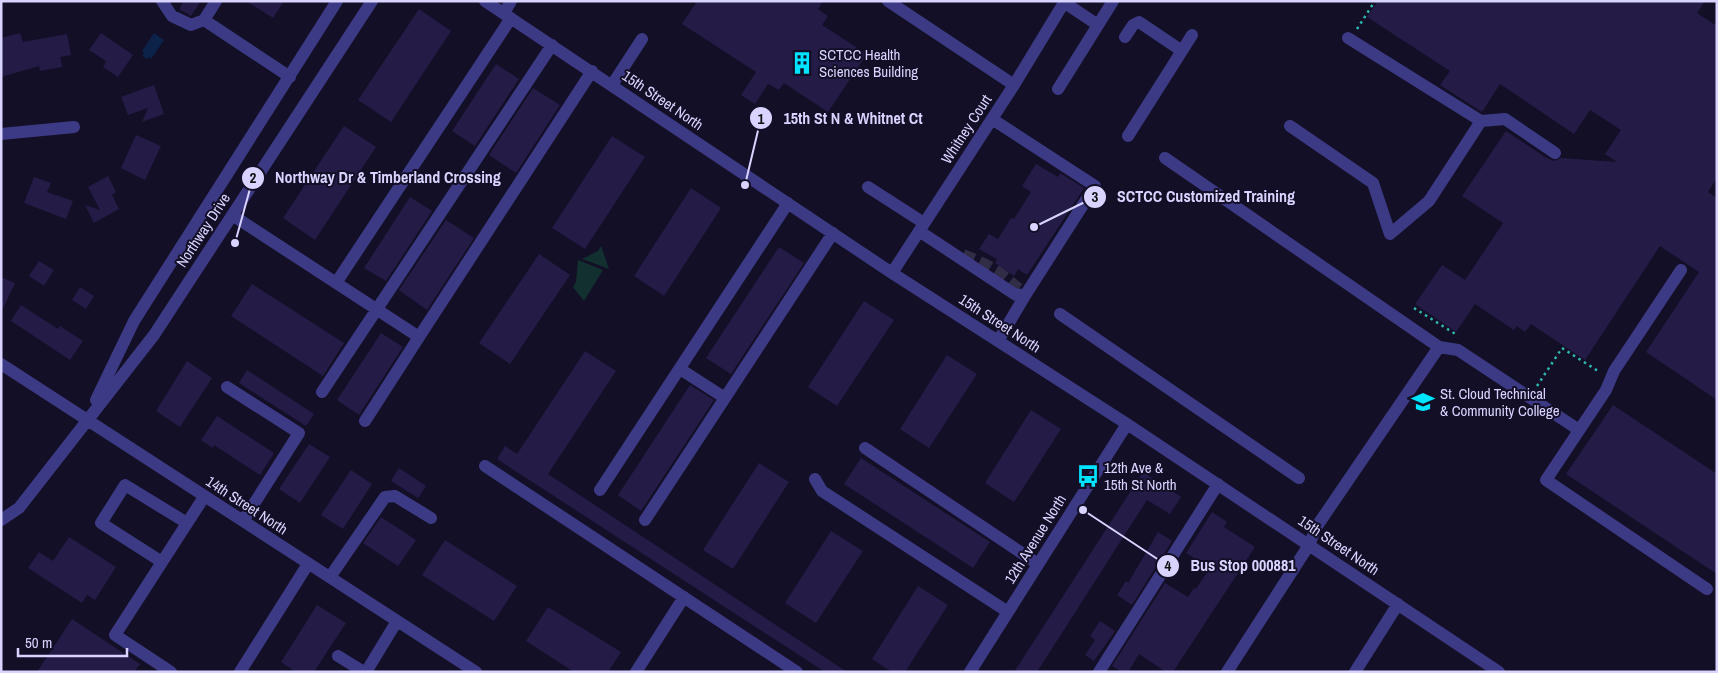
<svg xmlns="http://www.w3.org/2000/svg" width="1718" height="673" viewBox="0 0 1718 673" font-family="'Archivo Narrow',sans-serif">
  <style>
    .green { fill: #12302f }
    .water { fill: #0c2248 }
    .building { fill: #241b47 }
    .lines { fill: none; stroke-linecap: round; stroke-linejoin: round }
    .minor-tunnel { stroke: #312d47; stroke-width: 12; stroke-dasharray: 12 6; stroke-linecap: butt }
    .path { stroke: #2fb8b0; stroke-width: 2.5; stroke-dasharray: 2.5 4; stroke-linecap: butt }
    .minor { stroke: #3d3a85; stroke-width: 12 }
    .labels { text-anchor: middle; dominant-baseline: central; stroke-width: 4; stroke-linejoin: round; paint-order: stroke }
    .poi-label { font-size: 15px; fill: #d9d4ff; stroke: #130f26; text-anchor: start }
    .street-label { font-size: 15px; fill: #d9d4ff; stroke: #130f26 }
    .leader { fill: none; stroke: #d9d4ff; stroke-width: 2 }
    .callout-dot { fill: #d9d4ff; stroke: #130f26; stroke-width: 2 }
    .mark-label { font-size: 15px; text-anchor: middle; font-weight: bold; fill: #111 }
    .callout-label { font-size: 16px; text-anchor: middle; font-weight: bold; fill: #d9d4ff; stroke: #130f26; stroke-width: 4; stroke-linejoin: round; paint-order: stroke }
  </style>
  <rect width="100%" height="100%" fill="#130f26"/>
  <path class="green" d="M601 246 609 269 582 259 598 251Z
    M578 260 603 270 584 301 573 287 576 282Z"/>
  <path class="water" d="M154 33 164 40 151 59 149 57 147 59 142 56 144 53 142 51Z"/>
  <path class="building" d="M184 1H201L191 16 179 9Z
    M246 1H284L273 18Z
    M697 1H823L818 9 828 16 822 25 867 54 828 112 784 83 779 90 768 84 755 104 741 95 756 72 682 24Z
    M1378 1H1705L1697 13 1717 26V178L1708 192 1717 198V400L1646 352 1699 272 1660 246 1585 360 1531 324 1525 332 1517 326 1514 330 1475 304 1456 332 1415 304 1442 265 1465 280 1503 223 1462 196 1506 131 1545 157 1554 161 1561 158 1617 162 1605 154 1621 130 1590 110 1574 134 1500 84 1482 112 1440 85 1450 71 1367 17Z
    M419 9 451 31 391 122 358 100Z
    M20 33 23 42 67 34 71 55 60 57 62 67 40 71 39 66 1 77V38Z
    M101 33 133 55 118 77 103 67 106 61 89 50Z
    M496 64 519 79 475 146 452 131Z
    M154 85 164 114 142 122 148 108 128 115 121 97Z
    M533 88 560 105 516 173 489 155Z
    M344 126 376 147 315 240 283 218Z
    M136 135 161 146 145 180 121 168Z
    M612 136 645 157 585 249 552 228Z
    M1036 164 1058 177 1060 173 1084 188 1027 275 1018 269 1014 276 995 263 997 259 979 249 989 234 998 239 1011 218 1014 219 1031 192 1022 186Z
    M108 176 116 192 112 195 119 209 94 223 85 205 100 210 88 187Z
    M34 177 51 183 47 192 73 201 66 219 24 203Z
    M691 188 721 208 664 296 634 276Z
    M410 197 432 211 386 281 364 268Z
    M446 220 474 238 427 310 399 290Z
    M779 247 804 263 731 374 706 358Z
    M539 254 570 275 510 364 479 343Z
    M39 261 54 270 44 286 29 276Z
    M1 277 15 283 1 313Z
    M252 284 344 343 323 376 231 316Z
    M80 287 94 296 86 309 72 300Z
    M864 301 894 320 837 406 808 387Z
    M21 305 58 329 60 326 83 341 70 360 11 321Z
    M381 333 403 347 359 415 337 400Z
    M585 351 616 371 548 474 847 672H825L497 459 505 446 517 454Z
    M947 355 977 374 929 448 900 429Z
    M187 361 212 378 180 427 156 411Z
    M247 370 314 414 306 426 239 383Z
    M690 385 714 400 641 511 618 495Z
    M1613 405 1717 474V574L1566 474Z
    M1031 410 1061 429 1014 502 985 483Z
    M217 416 274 453 260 475 214 445 213 448 201 440Z
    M309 444 330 457 300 503 279 489Z
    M861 458 990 542 973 568 844 484Z
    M759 463 789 482 733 569 703 550Z
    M399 468 426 486 418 498 391 481Z
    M351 470 372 484 343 529 321 515Z
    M1143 472 1181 497 1170 514 1147 500 1037 672H1014Z
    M1212 512 1227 522 1224 527 1255 547 1173 672H1166L1139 654 1128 672H1122L1112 666 1165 583 1188 597 1194 588 1196 589 1210 568 1186 553Z
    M381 517 416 540 398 566 363 543Z
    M831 531 863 551 816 623 785 603Z
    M1158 532 1172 541 1132 605 1117 595 1126 581 1128 583Z
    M69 537 116 567 95 600 87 595 82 603 28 568 39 552 53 561Z
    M445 540 517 586 494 621 422 575Z
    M918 586 948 605 905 672H892L872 659Z
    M317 605 346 623 314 672H296L281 662Z
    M548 607 621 652 608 672H574L526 641Z
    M72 619 140 664 134 672H37Z
    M1100 621 1115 631 1094 661 1085 655 1095 640 1090 636Z"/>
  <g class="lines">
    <path class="minor-tunnel" d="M963 255C976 260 992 267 1003 276 1010 281 1014 286 1022 291"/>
    <path class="path" d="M1357 29 1375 1
      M1414 308 1457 335
      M1537 386 1562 348 1598 371"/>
    <path class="minor" d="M162 1 172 16 191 25 204 20
      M216 1 204 20 290 77
      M485 1 892 273 1127 424 1499 672
      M888 1 1014 85
      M1065 3 1098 25
      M504 13 511 1
      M1125 37 1133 25 1139 22 1182 51
      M1348 38 1481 121 1505 119 1555 153
      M612 85 642 39
      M1058 89 1113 1
      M1290 126 1373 183 1390 234 1429 201 1481 121
      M1 134 74 127
      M1128 136 1192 35
      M1165 158 1439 347 1458 350 1579 430
      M868 187 924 223
      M232 215 419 337 592 71
      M919 231 1016 295 1026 294 1095 186 992 119
      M1681 270 1614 371 1606 390 1546 480 1707 589
      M892 273 1014 85 1065 1
      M336 283 511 18
      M1060 314 1299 478
      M998 341 1026 294
      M1 364 476 672
      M680 369 725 398
      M227 387 299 433 243 521
      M322 392 552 45
      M96 400 134 321 337 1
      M365 421 419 337
      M865 448 1038 564
      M485 466 797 672
      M815 479 822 491 1008 612
      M600 490 788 203
      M1 520 19 508 154 335 372 1
      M645 520 833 233
      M162 562 101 523 125 485 187 523
      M330 577 385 497 395 496 431 518
      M338 656 364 672
      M171 672 115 635 204 497
      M240 672 308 564
      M366 672 397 621
      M636 672 684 597
      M970 672 1127 424
      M1099 672 1218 484
      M1227 672 1309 545 1317 526 1439 347
      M1355 672 1398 604"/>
  </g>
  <defs>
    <symbol id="building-bare" viewBox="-9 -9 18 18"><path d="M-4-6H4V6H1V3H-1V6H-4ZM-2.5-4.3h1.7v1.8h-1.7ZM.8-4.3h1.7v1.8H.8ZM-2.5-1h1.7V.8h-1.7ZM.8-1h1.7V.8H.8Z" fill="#00e5ff" stroke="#130f26" stroke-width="2.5" paint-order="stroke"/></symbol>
    <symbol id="university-bare" viewBox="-9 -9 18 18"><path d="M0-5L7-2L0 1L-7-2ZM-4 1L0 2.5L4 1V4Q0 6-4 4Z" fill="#00e5ff" stroke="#130f26" stroke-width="2.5" paint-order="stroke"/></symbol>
    <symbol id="bus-bare" viewBox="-9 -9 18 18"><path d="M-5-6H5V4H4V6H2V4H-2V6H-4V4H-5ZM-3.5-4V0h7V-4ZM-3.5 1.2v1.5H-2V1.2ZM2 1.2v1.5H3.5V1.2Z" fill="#00e5ff" stroke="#130f26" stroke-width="2.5" paint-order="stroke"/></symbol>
  </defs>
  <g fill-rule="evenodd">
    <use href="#building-bare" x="786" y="47" width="32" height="32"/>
    <use href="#university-bare" x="1407" y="386" width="32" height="32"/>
    <use href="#bus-bare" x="1072" y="460" width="32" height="32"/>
  </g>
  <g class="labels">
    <g class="poi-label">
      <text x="819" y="54">SCTCC Health<tspan x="819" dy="17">Sciences Building</tspan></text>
      <text x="1440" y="393">St. Cloud Technical<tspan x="1440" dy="17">&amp; Community College</tspan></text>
      <text x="1104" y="467">12th Ave &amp;<tspan x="1104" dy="17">15th St North</tspan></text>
    </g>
    <g class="street-label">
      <text transform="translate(663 100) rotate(34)">15th Street North</text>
      <text transform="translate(966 129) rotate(-57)">Whitney Court</text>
      <text transform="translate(203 230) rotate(-57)">Northway Drive</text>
      <text transform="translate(1000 323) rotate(33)">15th Street North</text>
      <text transform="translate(247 505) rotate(33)">14th Street North</text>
      <text transform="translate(1035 539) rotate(-58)">12th Avenue North</text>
      <text transform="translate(1339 545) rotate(34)">15th Street North</text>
    </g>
  </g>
  <path class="leader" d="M745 185L761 118M235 243L253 178M1034 227L1095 197M1083 510L1168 566"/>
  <g class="callout-dot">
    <circle cx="745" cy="185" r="5"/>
    <circle cx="235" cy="243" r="5"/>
    <circle cx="1034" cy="227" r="5"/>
    <circle cx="1083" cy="510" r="5"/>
    <circle cx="761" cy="118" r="12"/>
    <circle cx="253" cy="178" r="12"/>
    <circle cx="1095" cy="197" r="12"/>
    <circle cx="1168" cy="566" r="12"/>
  </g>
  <g class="mark-label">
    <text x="761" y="124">1</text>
    <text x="253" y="183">2</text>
    <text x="1095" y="202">3</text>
    <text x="1168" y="571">4</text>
  </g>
  <g class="callout-label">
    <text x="853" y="124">15th St N &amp; Whitnet Ct</text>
    <text x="388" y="183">Northway Dr &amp; Timberland Crossing</text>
    <text x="1206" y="202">SCTCC Customized Training</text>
    <text x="1243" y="571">Bus Stop 000881</text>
  </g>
  <rect width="1718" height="673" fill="none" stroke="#d9d4ff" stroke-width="5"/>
  <path d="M18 648v8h109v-8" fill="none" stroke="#d9d4ff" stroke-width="2.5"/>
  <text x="25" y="648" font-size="15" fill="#d9d4ff" stroke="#130f26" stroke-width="4" paint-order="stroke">50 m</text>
</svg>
